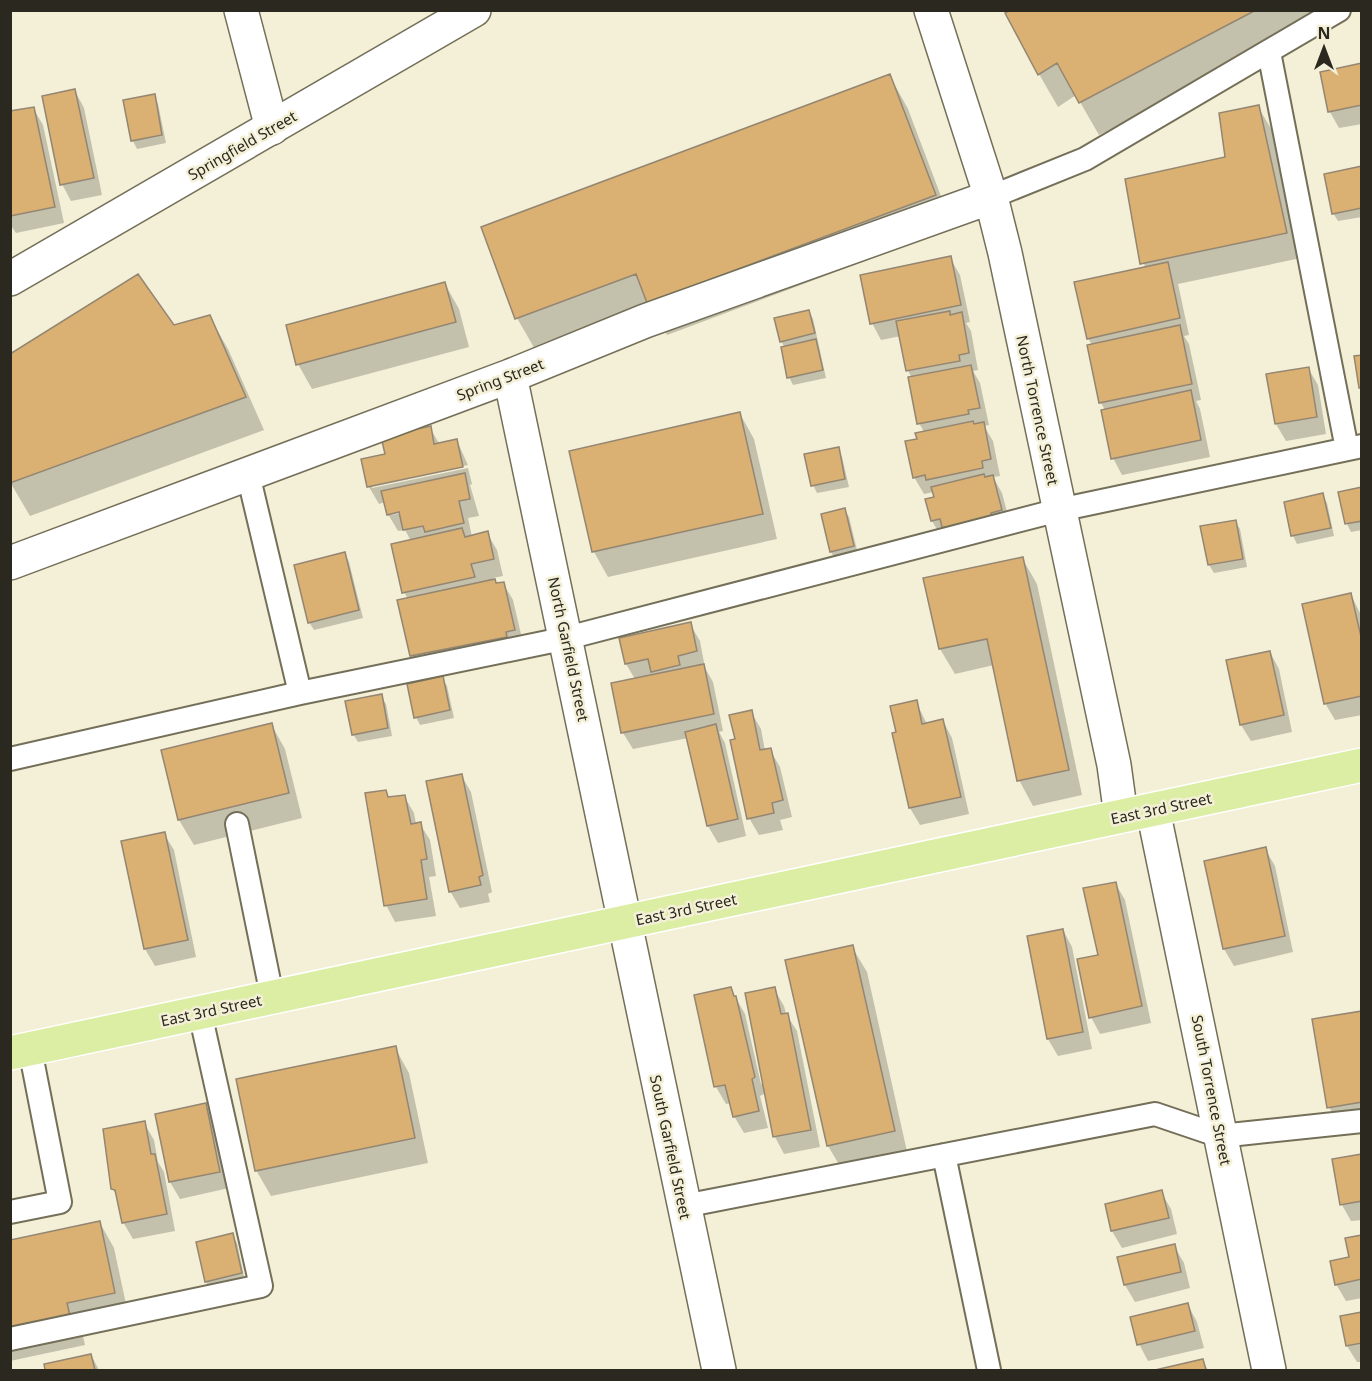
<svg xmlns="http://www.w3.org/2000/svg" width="1372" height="1381" viewBox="0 0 1372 1381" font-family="'Noto Sans',sans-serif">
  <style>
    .shadow { fill: #0003; fill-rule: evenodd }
    .building { fill: #dab172; stroke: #948672; stroke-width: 1.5 }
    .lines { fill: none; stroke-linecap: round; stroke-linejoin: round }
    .service-casing { stroke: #736f59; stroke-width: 26 }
    .minor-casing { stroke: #736f59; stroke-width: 36 }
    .tertiary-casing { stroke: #736f59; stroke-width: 36 }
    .primary-casing { stroke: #fff; stroke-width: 36 }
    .service { stroke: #fff; stroke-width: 22 }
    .minor { stroke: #fff; stroke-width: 33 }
    .tertiary { stroke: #fff; stroke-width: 33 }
    .primary { stroke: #dceda4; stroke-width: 33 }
    .labels { text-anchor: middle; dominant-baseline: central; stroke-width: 5; stroke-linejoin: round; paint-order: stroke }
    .street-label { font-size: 15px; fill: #2a281f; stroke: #f4f0d7 }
  </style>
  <rect width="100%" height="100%" fill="#f4f0d7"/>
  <path class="shadow" d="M1013 10H1346L1284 38 1099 135 1076 95 1058 107 1039 74Z
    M1362 64V124L1339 128 1330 112Z
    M890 76 908 109 953 228 667 335 651 308 536 351 517 318Z
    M75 91 84 108 102 195 71 201 62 184Z
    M154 96 158 104 166 143 137 149 133 141 125 102Z
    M1258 107 1273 132 1301 258 1178 284 1189 335 1184 336 1189 344 1201 400 1196 401 1200 409 1210 457 1122 475 1113 458 1105 410 1101 403 1089 346 1092 345 1088 338 1145 268 1127 180 1227 159Z
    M33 108 43 125 64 223 16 233 10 224V113Z
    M1362 168V217L1338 221 1333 213Z
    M950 258 960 275 970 322 966 323 971 331 978 370 973 371 980 383 989 425 984 426 993 441 1000 476 993 477 1002 493 1011 527 942 538 932 521 927 500 936 498 934 492 924 494 914 477 918 440 924 432 919 423 912 378 908 371 901 336 881 340 872 323Z
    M445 284 459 309 469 347 312 389 298 364Z
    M809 311 813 319 826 378 793 385 789 377 785 348 781 341Z
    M209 316 228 349 264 430 30 516 10 482 173 327Z
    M1308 368 1318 385 1326 434 1286 441 1276 424 1268 375Z
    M740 414 754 439 777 539 608 577 594 552 571 452Z
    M430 428 440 445 457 441 468 465 372 485V488L468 468 472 484 470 485 479 516 468 518 472 537 487 533 497 550 503 576 493 578 497 585 503 583 513 600 524 647 421 672 411 656 408 599 404 592 411 541 405 530 398 531 388 514 385 502 379 504 369 487 363 460 386 455ZM407 509V512L391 515V512Z
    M838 449 842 457 849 487 817 493 813 485Z
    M1362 488V530L1351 532 1347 524 1340 493Z
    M1322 495 1327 503 1334 536 1297 544 1293 536 1286 503Z
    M844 509 849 517 858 554 836 560 831 552 823 515Z
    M1235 521 1240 529 1247 567 1214 573 1209 565 1202 528Z
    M345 554 349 562 363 618 314 630 309 622Z
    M1022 558 1037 584 1082 795 1033 806 1019 780 994 665 955 674 940 649Z
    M1351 595 1362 617V715L1335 720 1325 703Z
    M690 624 700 641 705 668 713 682 723 731 719 732 725 743 746 836 718 843 708 826 688 738 633 749 623 733 635 679 626 664Z
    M1270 652 1279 669 1292 732 1251 741 1241 725Z
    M442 678 447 686 454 718 420 725 416 717Z
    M381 696 386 704 392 736 358 742 353 734Z
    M916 702 927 724 943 721 952 738 969 814 920 825 910 808 894 734 897 733Z
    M751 712 761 729 765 751 770 750 780 767 792 817 780 820 783 830 759 835 749 818 736 741Z
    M271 724 285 749 302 818 194 845 179 820Z
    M461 775 471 792 492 892 488 894 490 902 460 908 450 891Z
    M385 791 389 798 404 796 414 813 416 824H420L430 840 436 876 429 877 436 916 395 922 386 905Z
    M164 834 174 850 196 957 155 966 145 949 123 842Z
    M1265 849 1275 866 1293 952 1234 966 1224 949Z
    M1115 883 1125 900 1151 1023 1100 1034 1091 1017Z
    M1063 930 1072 947 1092 1049 1058 1056 1048 1039 1029 937Z
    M852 947 867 972 908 1156 843 1171 828 1146Z
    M730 988 745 1014 761 1084 764 1083 774 989 784 1006 786 1014 797 1031 820 1147 784 1154 775 1137 766 1093 760 1096 768 1128 744 1133 734 1116 731 1103 726 1104 716 1087Z
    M1362 1013V1120L1339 1124 1329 1107Z
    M395 1048 409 1073 428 1163 271 1196 256 1170Z
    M206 1105 215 1122 229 1188 180 1199 170 1182Z
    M144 1123 154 1140 158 1162 164 1172 175 1231 133 1239 123 1222 119 1199 112 1188Z
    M1362 1155V1220L1351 1221 1342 1205Z
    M1161 1192 1171 1209 1177 1234 1122 1248 1112 1231Z
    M100 1223 114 1248 129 1318 81 1328 85 1345 10 1361V1241Z
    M232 1235 237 1243 245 1281 211 1290 206 1282Z
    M1362 1236V1298L1346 1301 1336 1284Z
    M1174 1246 1184 1263 1190 1288 1135 1302 1125 1285Z
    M1188 1305 1197 1322 1204 1348 1148 1361 1139 1344Z
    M1362 1314V1362H1357L1347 1346Z
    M91 1355 99 1370H47L46 1365Z
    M1203 1361 1208 1370H1162Z"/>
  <path class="building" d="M1010 10H1256L1079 103 1057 63 1038 75 1005 13Z
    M1362 63V105L1328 112 1320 72Z
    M890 74 936 195 647 303 636 274 515 319 481 227Z
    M75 89 94 178 60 185 42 96Z
    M155 94 162 135 131 141 123 100Z
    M1259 105 1287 233 1140 264 1125 179 1225 157 1219 113Z
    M34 107 55 207 10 216V111Z
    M1362 166V208L1332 214 1324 174Z
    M951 256 961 305 870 324 860 275Z
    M1168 262 1180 318 1087 339 1074 282Z
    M138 274 174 325 210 315 246 397 10 483V354Z
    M445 282 456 322 296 365 286 325Z
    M809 310 815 333 780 342 774 318Z
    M950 311V315L962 312 969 353 959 355 960 361 906 371 896 321Z
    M1180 325 1192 384 1099 403 1087 345Z
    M816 339 823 370 787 378 781 347Z
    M1362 355V388H1359L1354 356Z
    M971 365 980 408 968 410 969 414 917 424 908 377Z
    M1309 367 1317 417 1275 424 1266 374Z
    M1191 390 1201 440 1111 459 1101 410Z
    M740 412 763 514 592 552 569 451Z
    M973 421 974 424 984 422 991 459 982 461 983 468 926 480 925 475 913 478 905 441 917 439 915 433Z
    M431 426 434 444 457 439 463 467 367 487 361 459 385 454 381 437Z
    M839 447 845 479 811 486 804 454Z
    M465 473 470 499 459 501 464 523 425 532 423 526 403 530 399 512 387 515 381 491Z
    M984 474 985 477 993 475 1002 510 991 513V516L949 528 942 527 940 519 931 521 925 499 934 497 931 487Z
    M1362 487V521L1345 524 1338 492Z
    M1323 493 1331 528 1291 536 1284 502Z
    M845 508 854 546 830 552 821 514Z
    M1236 520 1243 559 1208 565 1200 526Z
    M462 528 465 537 488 531 494 559 471 564 475 577 402 593 391 544Z
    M345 552 359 610 308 623 294 565Z
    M1023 557 1069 770 1017 781 987 639 939 649 923 578Z
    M495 579 496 583 504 582 515 630 506 632 507 637 410 656 397 600Z
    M1351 593 1362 641V696L1324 704 1302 604Z
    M691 622 697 651 678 656 680 665 651 672 648 659 625 664 619 638Z
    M1270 651 1284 715 1240 725 1226 660Z
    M704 664 714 714 621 733 611 683Z
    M443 676 450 710 414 718 407 684Z
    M382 694 388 728 352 735 345 701Z
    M917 700 922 724 943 719 961 797 909 808 892 733 896 732 890 706Z
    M752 710 760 750 771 748 783 800 772 803 774 813 747 819 730 740 735 739 729 715Z
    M272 723 289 793 178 820 161 750Z
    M716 724 738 819 707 826 685 732Z
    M462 774 483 875 479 877 481 885 449 892 426 781Z
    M386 790 388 797 405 795 411 824 421 822 427 859 421 860 427 899 384 906 365 793Z
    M165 832 188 940 144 949 121 841Z
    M1266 847 1285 936 1223 949 1204 861Z
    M1116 882 1142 1006 1089 1018 1077 959 1098 955 1083 888Z
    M1063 929 1083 1032 1047 1039 1027 936Z
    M853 945 895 1131 827 1146 785 960Z
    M731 987 734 996H736L755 1077 752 1079 759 1111 733 1117 725 1085 714 1087 694 995Z
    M775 987 781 1014 788 1013 811 1130 773 1137 745 993Z
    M1362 1011V1102L1327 1108 1312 1019Z
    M396 1046 415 1138 255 1171 236 1079Z
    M206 1103 220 1172 169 1182 155 1114Z
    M145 1121 151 1154H155L167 1214 122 1223 115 1190 111 1189 103 1129Z
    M1362 1154V1201L1340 1205 1332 1159Z
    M1162 1190 1169 1218 1111 1231 1105 1204Z
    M100 1221 115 1293 67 1303 71 1320 10 1333V1240Z
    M233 1233 242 1273 205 1282 196 1242Z
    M1362 1235V1279L1335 1285 1330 1261 1349 1257 1345 1238Z
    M1175 1244 1181 1272 1124 1285 1117 1257Z
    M1188 1303 1195 1331 1137 1345 1130 1317Z
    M1362 1312V1343L1346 1346 1340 1316Z
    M91 1354 95 1370H45L44 1364Z
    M1203 1359 1206 1370H1155Z"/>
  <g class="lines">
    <defs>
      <path id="service" d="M1269 52 1347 449
        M991 197 1085 159 1339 10
        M248 474 300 693
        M10 759 300 693 567 638 1059 510 1362 446
        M237 824 272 996
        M944 1155 989 1370
        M684 1206 1155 1114 1220 1136 1362 1121
        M10 1212 60 1202 30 1049
        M10 1339 261 1286 200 1013"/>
      <path id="minor" d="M241 10 272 128
        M931 10 991 197 1005 253 1114 765 1121 816
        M510 376 719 1370
        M10 563 510 376 645 321 991 197
        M1153 810 1269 1370"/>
      <path id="tertiary" d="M10 279 474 10"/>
      <path id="primary" d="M10 1053 1362 765"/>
    </defs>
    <use href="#service" class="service-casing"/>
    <use href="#minor" class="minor-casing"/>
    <use href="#tertiary" class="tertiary-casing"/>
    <use href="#primary" class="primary-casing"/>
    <use href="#service" class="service"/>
    <use href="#minor" class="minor"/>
    <use href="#tertiary" class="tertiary"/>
    <use href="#primary" class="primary"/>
  </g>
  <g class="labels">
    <g class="street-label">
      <text transform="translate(242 145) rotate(-30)">Springfield Street</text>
      <text transform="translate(500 379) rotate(-21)">Spring Street</text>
      <text transform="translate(1038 410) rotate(78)">North Torrence Street</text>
      <text transform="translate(569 649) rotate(78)">North Garfield Street</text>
      <text transform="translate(1161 808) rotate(-12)">East 3rd Street</text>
      <text transform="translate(686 909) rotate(-12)">East 3rd Street</text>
      <text transform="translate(211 1010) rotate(-12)">East 3rd Street</text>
      <text transform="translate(1212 1090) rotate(79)">South Torrence Street</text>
      <text transform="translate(671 1147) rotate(78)">South Garfield Street</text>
    </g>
  </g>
  <rect width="1372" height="1381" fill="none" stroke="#2a281f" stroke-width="24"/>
  <g transform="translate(1324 48)" stroke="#f4f0d7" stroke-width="4.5" paint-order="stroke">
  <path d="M0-4.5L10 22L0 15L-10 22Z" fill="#2a281f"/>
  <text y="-9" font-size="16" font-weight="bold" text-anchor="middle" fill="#2a281f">N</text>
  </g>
</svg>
